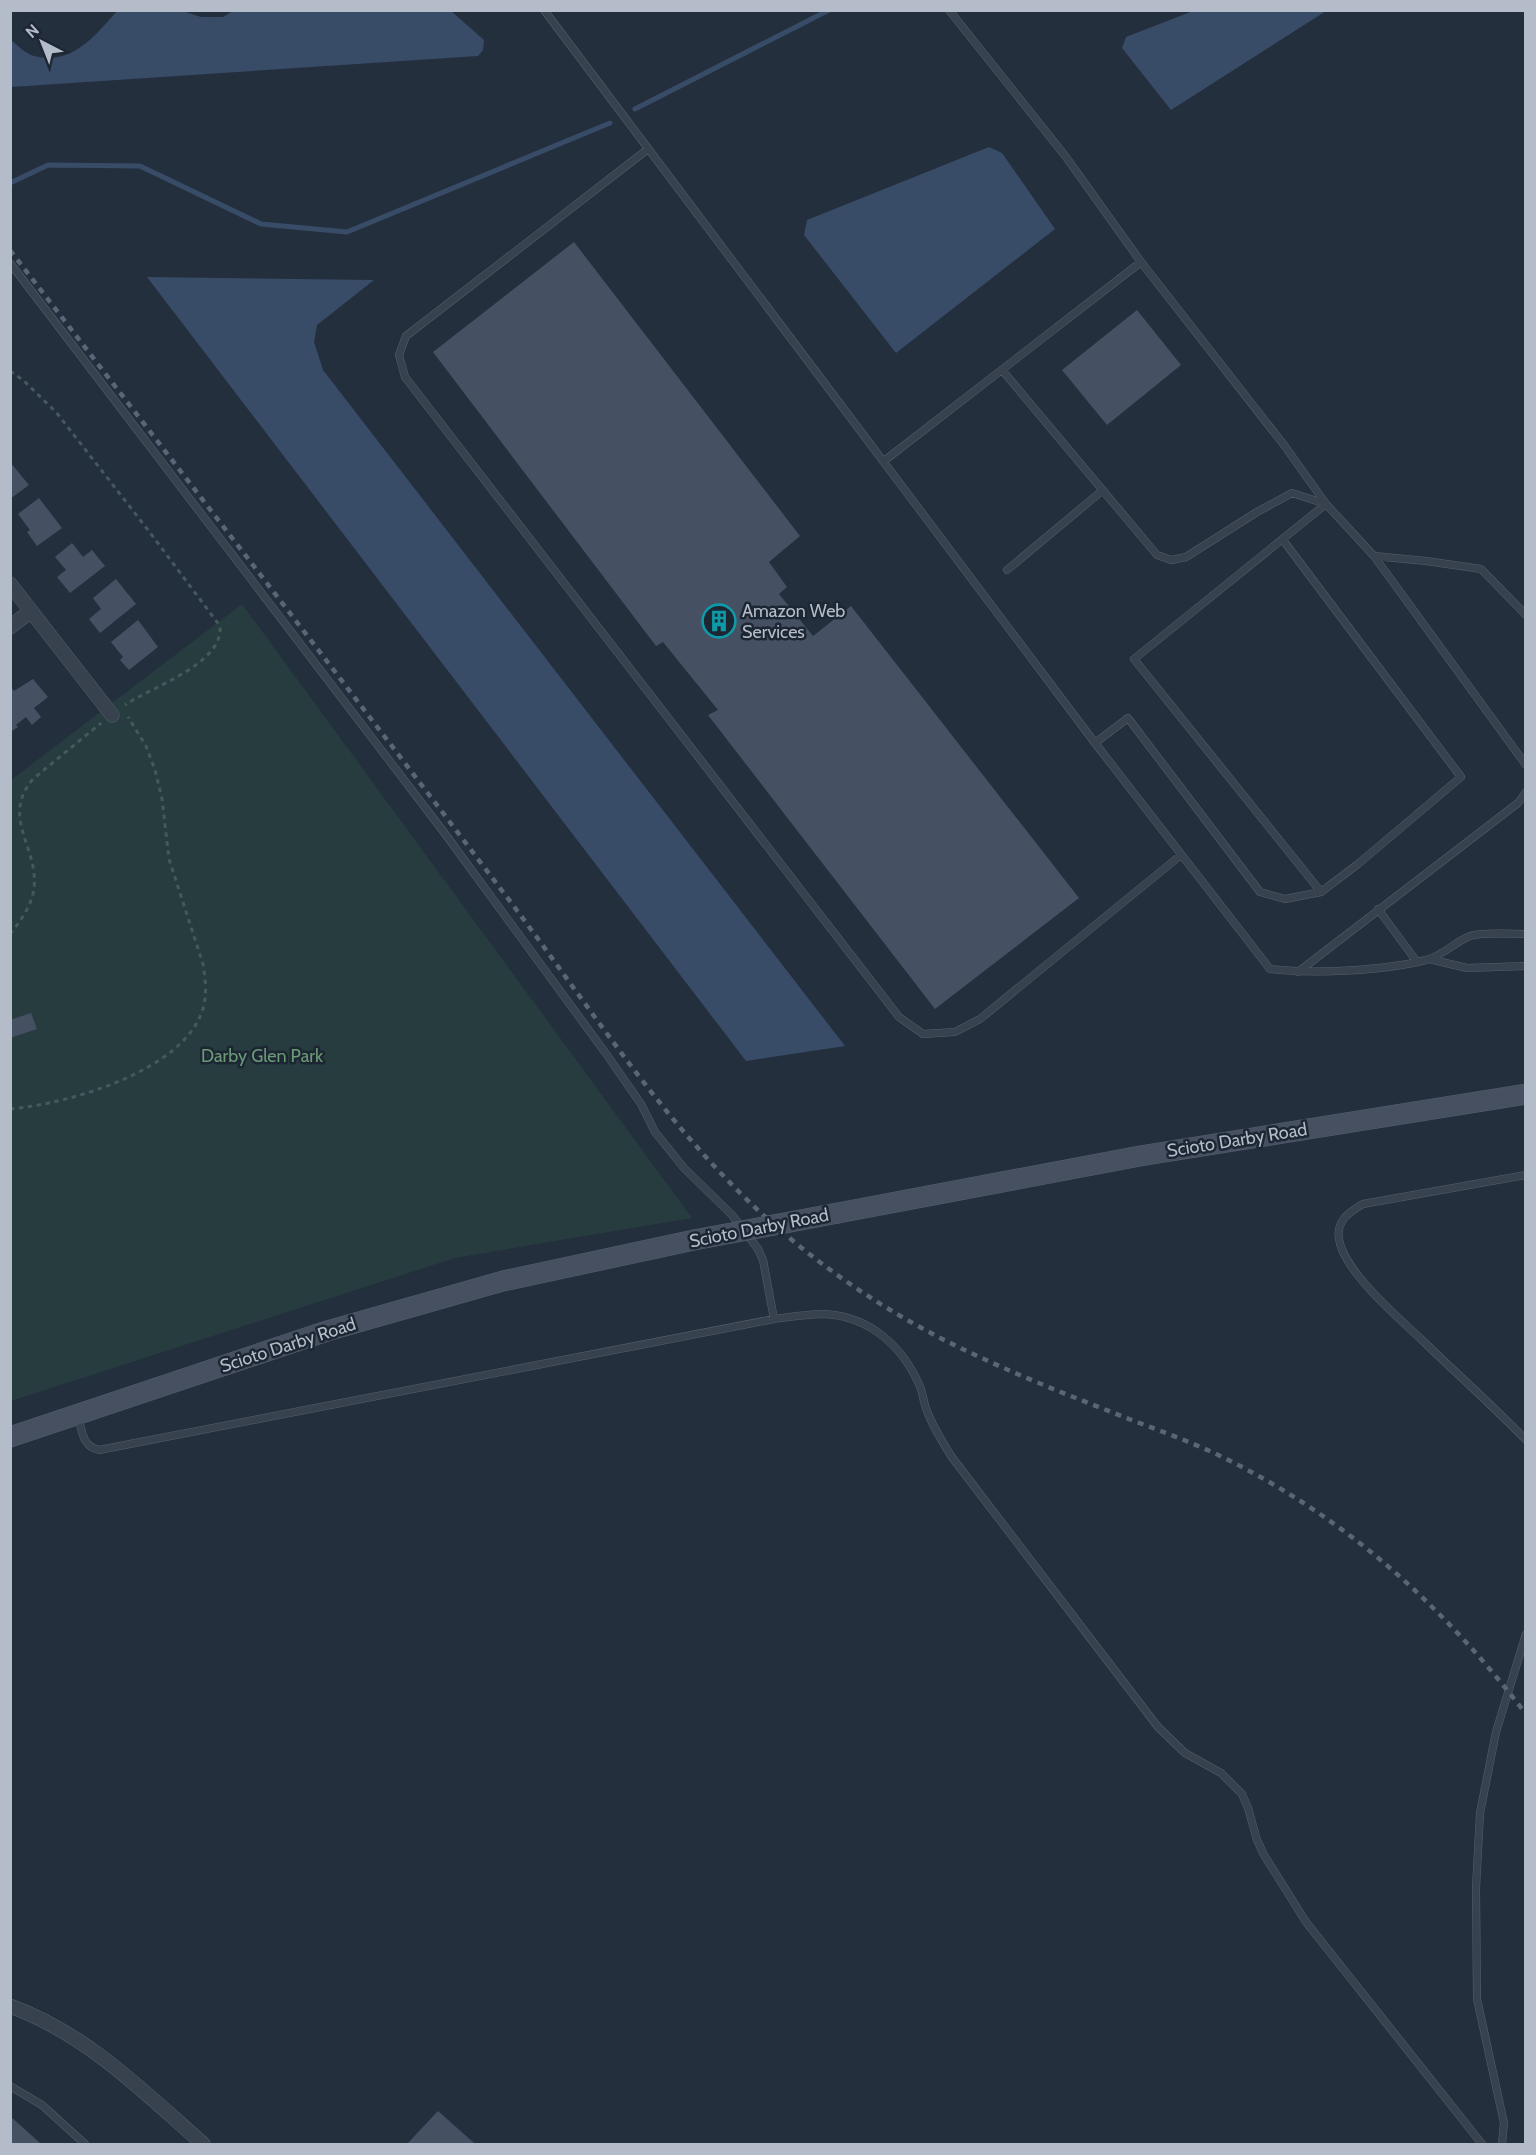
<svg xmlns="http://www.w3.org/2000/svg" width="1536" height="2155" viewBox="0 0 1536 2155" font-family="Cabin,sans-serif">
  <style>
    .green { fill: #263c3f }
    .water { fill: #394c67 }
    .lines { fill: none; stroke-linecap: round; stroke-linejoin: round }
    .stream { stroke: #394c67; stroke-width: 5 }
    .building { fill: #455162 }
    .service-casing { stroke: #565f6c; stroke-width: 8 }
    .minor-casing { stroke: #565f6c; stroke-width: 15 }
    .secondary-casing { stroke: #565f6c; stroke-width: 21 }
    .path { stroke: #44595c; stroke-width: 3; stroke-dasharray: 4.5 4.5; stroke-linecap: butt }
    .service { stroke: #38414e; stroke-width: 7 }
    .minor { stroke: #38414e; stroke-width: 14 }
    .secondary { stroke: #465061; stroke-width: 20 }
    .rail { stroke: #5a6575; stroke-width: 4.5; stroke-dasharray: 6 6; stroke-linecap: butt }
    .secondary-bridge-casing { stroke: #565f6c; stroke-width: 21; stroke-linecap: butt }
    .secondary-bridge { stroke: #465061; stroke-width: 20 }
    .labels { text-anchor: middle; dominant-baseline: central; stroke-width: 5; stroke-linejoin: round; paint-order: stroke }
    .poi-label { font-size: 18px; fill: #b4bcc9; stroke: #1d2633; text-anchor: start }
    .park-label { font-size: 18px; fill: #6b9a76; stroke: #1d2633 }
    .street-label { font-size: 18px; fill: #b4bcc9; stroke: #1d2633 }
  </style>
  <rect width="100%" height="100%" fill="#242f3e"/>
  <path class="green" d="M242 604 692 1218 455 1258 11 1401V780Z"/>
  <path class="water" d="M235 10 451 11 484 40 483 50 478 56 11 87V40C17 45 26 54 34 56 72 66 96 35 117 11H182L201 17H223Z
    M1193 11V10L1326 11 1171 110 1122 48 1126 37Z
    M989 147 1002 153 1055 229 896 353 804 235 807 220Z
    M147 277 374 280 317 325 314 342 323 370 845 1046 746 1061Z"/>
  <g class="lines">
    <path class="stream" d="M635 109 829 10
      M10 183 48 165 140 166 261 224 347 232 610 123"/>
  </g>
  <path class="building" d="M574 242 800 536 769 562 787 587 779 594 813 636 851 606 1079 898 935 1009 708 715 718 710 663 642 656 646 433 352Z
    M1137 310 1181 365 1107 425 1062 370Z
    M10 462 29 485 10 499Z
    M39 498 62 528 37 546 27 532 30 530 18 514Z
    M72 543 83 557 92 550 105 566 70 593 57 577 66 570 55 557Z
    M116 579 136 604 100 633 89 619 101 609 93 598Z
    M138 620 158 647 129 670 120 660 123 657 111 642Z
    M33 679 48 697 34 708 41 717 32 725 26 717 16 725 18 727 12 731 10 686 14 691Z
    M31 1013 37 1029 10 1038V1020Z
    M438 2111 474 2143 472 2144H407Z
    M10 2116 41 2144H10Z"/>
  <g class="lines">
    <defs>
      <path id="service" d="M544 10 1095 743 1270 969C1314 974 1382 971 1426 960 1442 956 1455 942 1470 936 1483 932 1511 934 1526 934
        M949 10 1066 157 1141 262 1284 445 1326 504
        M648 149 406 336 399 355 405 377 899 1017 923 1034 955 1032 980 1019 1181 855
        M10 263 443 831 607 1055 641 1104 655 1132 684 1168 732 1215 758 1249 763 1260 774 1319
        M1002 370 1157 555 1171 560 1186 557 1257 512 1292 493 1326 504
        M884 461 1141 262
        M1283 540 1461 777 1358 864 1321 892 1134 659 1326 504 1374 556 1426 561 1481 569 1526 615
        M1374 556 1526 765
        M1007 570 1103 490
        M1095 743 1128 718 1260 892 1285 899 1321 892
        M1378 909 1417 962
        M1429 959 1467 968 1526 966
        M1298 972 1518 803 1526 792
        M1526 1175 1363 1204C1349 1212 1336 1221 1339 1239 1344 1272 1399 1318 1423 1341 1457 1374 1493 1406 1526 1440
        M78 1416C82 1430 82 1447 99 1450L774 1319C790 1317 808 1314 824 1314 870 1316 904 1347 921 1389 923 1396 924 1404 927 1411 933 1427 942 1441 951 1456L1158 1727 1185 1753 1221 1773 1242 1794 1248 1808 1257 1840 1264 1855 1306 1922 1482 2144
        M10 2086 42 2105 85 2144
        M1502 2144 1504 2123 1477 1999 1476 1888 1480 1813 1496 1732 1526 1634"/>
      <path id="minor" d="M10 584 112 715
        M10 627 31 611
        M10 2006C87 2034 144 2092 203 2144"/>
      <path id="secondary" d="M838 1213 1140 1156 1526 1094
        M10 1437 327 1331 503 1281 694 1240"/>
    </defs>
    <use href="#service" class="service-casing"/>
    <use href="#minor" class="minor-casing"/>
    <use href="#secondary" class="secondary-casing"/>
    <path class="path" d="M10 371 23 380 56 412 148 530 220 626C224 664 151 687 125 705
      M10 934C21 920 31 907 34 889 39 847 0 818 33 779L101 723
      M10 1109C68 1104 189 1070 204 1005 207 991 205 977 203 964L169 859 162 799 155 770 146 746 128 717"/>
    <use href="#service" class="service"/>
    <use href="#minor" class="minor"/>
    <use href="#secondary" class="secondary"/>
    <path class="rail" d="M10 250C175 464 340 677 503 892 594 1011 675 1144 792 1240 851 1289 915 1328 984 1359 1033 1382 1084 1401 1134 1421 1161 1431 1188 1441 1214 1453 1342 1514 1440 1602 1526 1714"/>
    <defs>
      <path id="secondary-bridge" d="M694 1240 838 1213"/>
    </defs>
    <use href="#secondary-bridge" class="secondary-bridge-casing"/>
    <use href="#secondary-bridge" class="secondary-bridge"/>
  </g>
  <defs>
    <symbol id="building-ring" viewBox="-11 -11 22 22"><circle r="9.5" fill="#1d2633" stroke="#0f9aa8" stroke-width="1.5"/><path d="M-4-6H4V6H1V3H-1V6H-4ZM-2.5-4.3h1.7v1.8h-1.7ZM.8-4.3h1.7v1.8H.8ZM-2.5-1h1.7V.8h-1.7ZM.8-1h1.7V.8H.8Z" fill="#0f9aa8"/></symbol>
  </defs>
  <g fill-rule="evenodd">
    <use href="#building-ring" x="700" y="602" width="38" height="38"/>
  </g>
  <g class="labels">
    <g class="poi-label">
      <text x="742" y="611">Amazon Web<tspan x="742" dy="21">Services</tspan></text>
    </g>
    <g class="park-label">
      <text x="262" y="1056">Darby Glen Park</text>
    </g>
    <g class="street-label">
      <text transform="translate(1237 1140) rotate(-9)">Scioto Darby Road</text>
      <text transform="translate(759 1228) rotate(-11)">Scioto Darby Road</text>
      <text transform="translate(288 1345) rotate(-18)">Scioto Darby Road</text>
    </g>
  </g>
  <rect width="1536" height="2155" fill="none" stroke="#b4bcc9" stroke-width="24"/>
  <g transform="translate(42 42) rotate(318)" stroke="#1d2633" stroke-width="4.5" paint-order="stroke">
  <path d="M0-4.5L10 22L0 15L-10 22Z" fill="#b4bcc9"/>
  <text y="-9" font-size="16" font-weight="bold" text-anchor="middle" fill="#b4bcc9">N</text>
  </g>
</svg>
